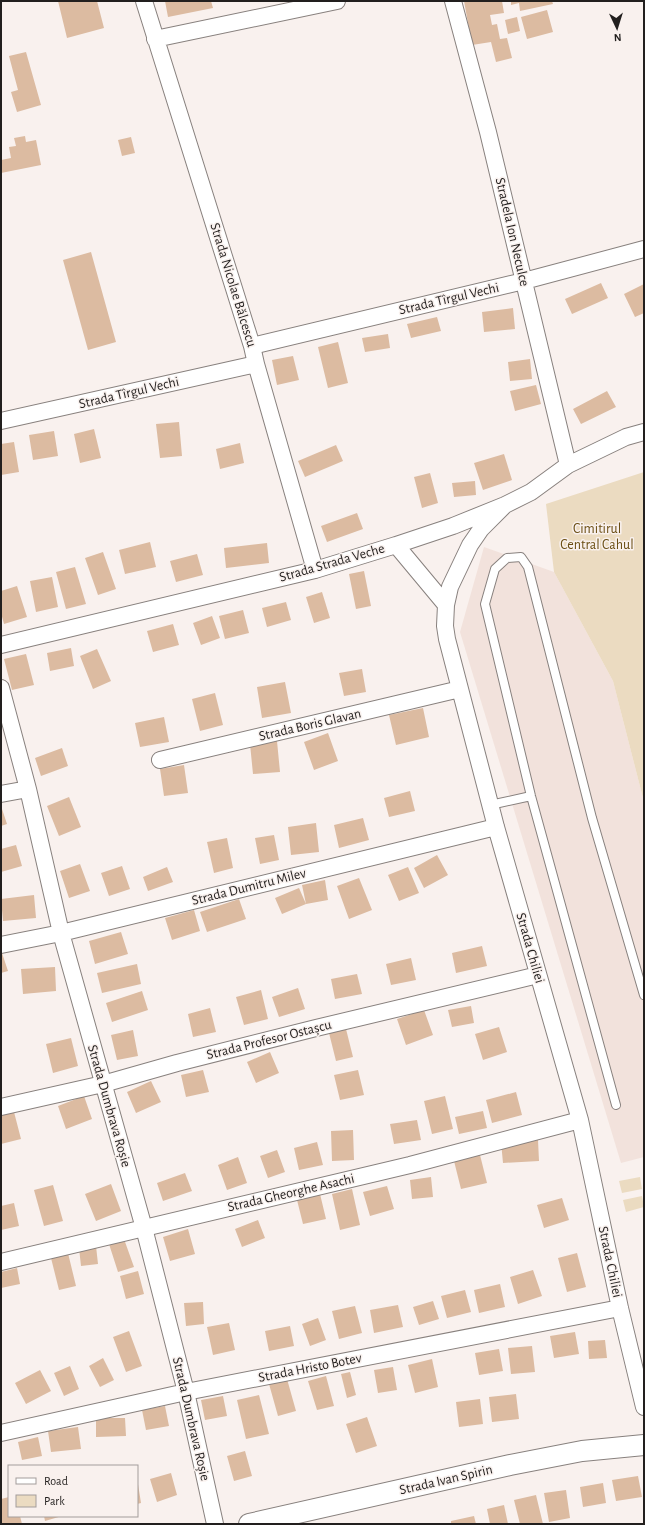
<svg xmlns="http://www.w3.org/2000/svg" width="645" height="1525" viewBox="0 0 645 1525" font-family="'Alegreya Sans',sans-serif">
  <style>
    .built { fill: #f2e2dc }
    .green { fill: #ebdbc1 }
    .building { fill: #dcbba1 }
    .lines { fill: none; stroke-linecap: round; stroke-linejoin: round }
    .service-casing { stroke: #88817e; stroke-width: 10 }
    .minor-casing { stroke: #88817e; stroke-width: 18 }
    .tertiary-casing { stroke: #88817e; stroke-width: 22 }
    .service { stroke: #fff; stroke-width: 8 }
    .minor { stroke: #fff; stroke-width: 16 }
    .tertiary { stroke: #fff; stroke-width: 20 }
    .labels { text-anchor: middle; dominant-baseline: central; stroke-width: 3; stroke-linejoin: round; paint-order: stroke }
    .street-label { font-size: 14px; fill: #221f1e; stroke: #f9f1ee }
    .park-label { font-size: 14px; fill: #6b4e13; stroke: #f9f1ee }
  </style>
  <rect width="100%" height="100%" fill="#f9f1ee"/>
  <path class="built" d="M484 547 554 572 613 681 644 802V1157L621 1163 460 632Z"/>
  <path class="green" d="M644 472V802L613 681 554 572 546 504Z
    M640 1177 642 1189 622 1193 619 1181Z
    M642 1196 644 1207 626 1212 623 1200Z"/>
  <path class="building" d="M58 1H97L104 28 67 38Z
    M165 1H211L213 8 168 17Z
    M464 1H502L504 13 490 15 492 25 497 24 500 39 507 38 512 58 496 62 491 42 472 45Z
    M511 1H552L553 4 520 11 519 3 511 5Z
    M547 10 553 32 527 39 521 17Z
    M517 17 520 31 508 34 505 20Z
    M26 52 41 105 17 112 11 92 18 90 9 56Z
    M25 136 26 142 36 140 41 165 1 173V160L11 158 9 147 16 146 14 138Z
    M131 137 135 153 122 156 118 140Z
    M91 252 116 342 88 350 63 260Z
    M601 283 608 298 572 314 565 299Z
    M644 284V313L635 317 624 294Z
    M513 308 515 329 484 332 482 312Z
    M437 317 441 331 411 338 407 324Z
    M388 334 390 348 365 352 362 338Z
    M338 342 348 383 328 388 318 347Z
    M293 356 299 380 277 385 272 360Z
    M530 359 532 379 510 381 508 362Z
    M536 385 541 404 515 411 510 391Z
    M607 391 616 407 581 424 573 409Z
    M179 422 182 456 160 458 156 424Z
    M94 429 101 458 80 463 74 434Z
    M54 431 58 456 33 460 29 435Z
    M14 442 19 472 1 475V444Z
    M240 443 244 463 220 469 216 449Z
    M336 445 343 461 305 477 298 461Z
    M504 454 512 480 483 490 474 463Z
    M430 473 438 503 422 508 414 477Z
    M475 481 476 495 454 497 452 483Z
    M357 513 363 529 327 542 321 526Z
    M150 542 156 567 125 574 119 550Z
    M267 543 269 563 226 568 224 548Z
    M103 552 116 589 98 595 85 558Z
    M197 554 203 575 176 582 170 561Z
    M75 567 86 604 66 609 56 572Z
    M364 571 371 606 356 609 349 574Z
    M52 577 58 607 36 612 30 581Z
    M17 586 27 617 4 624 1 613V591Z
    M322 592 330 618 314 623 306 597Z
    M286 602 291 620 267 627 262 608Z
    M243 610 249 633 225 639 219 616Z
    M212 616 220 638 201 645 193 623Z
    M173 624 179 645 153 652 147 631Z
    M71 648 74 666 50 671 47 653Z
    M97 649 111 681 93 689 80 656Z
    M26 654 34 685 12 690 4 659Z
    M362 669 366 692 344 696 339 673Z
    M285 682 291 713 262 718 257 687Z
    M215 693 223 725 200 731 192 699Z
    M423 708 429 737 396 745 389 715Z
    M164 717 169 742 140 747 135 723Z
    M328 733 338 761 314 770 304 742Z
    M277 741 280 772 253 774 250 744Z
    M62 748 68 766 41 776 35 758Z
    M184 765 188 793 164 796 160 769Z
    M410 791 415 811 389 817 384 798Z
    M69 797 81 827 59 836 47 806Z
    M1 806 7 824 1 826Z
    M363 818 369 840 339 848 334 825Z
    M316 823 319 852 291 855 288 827Z
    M274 835 279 860 260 864 255 838Z
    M227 838 233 868 214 873 207 842Z
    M16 845 22 866 1 872V849Z
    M437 855 448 875 424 888 414 868Z
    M80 864 90 891 69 898 60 871Z
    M122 866 130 889 109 896 101 873Z
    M167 867 173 882 148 891 143 877Z
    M408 867 419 893 399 901 388 875Z
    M359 878 372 910 349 919 337 886Z
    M325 880 328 900 306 904 282 914 275 898 299 888 306 904 302 885Z
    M34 895 36 918 3 921 1 899Z
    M239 899 246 919 207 932 200 912Z
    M194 910 200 931 172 940 165 918Z
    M121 932 128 954 95 964 89 941Z
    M482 946 487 966 456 973 452 953Z
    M1 953H2L8 971 1 973Z
    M411 958 416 980 391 985 386 964Z
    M137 964 141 984 102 993 97 973Z
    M55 967 56 991 23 994 21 969Z
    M357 974 362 994 335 999 331 979Z
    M298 988 305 1009 279 1017 272 997Z
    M261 990 268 1019 244 1025 236 997Z
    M142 991 148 1010 112 1022 106 1003Z
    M471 1006 474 1023 452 1027 448 1010Z
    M210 1008 216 1032 193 1037 188 1014Z
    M424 1010 433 1035 406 1045 397 1019Z
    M499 1027 507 1052 483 1060 475 1034Z
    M346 1029 353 1057 336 1061 329 1033Z
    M133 1030 138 1056 117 1060 111 1035Z
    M71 1038 78 1066 53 1073 46 1044Z
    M270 1052 279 1073 256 1083 247 1062Z
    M203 1070 209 1092 186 1097 181 1075Z
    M358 1070 364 1095 340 1100 334 1075Z
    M151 1081 161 1102 136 1113 127 1092Z
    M516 1092 522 1115 492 1123 486 1100Z
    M84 1096 92 1119 66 1129 58 1106Z
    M445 1096 453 1129 432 1134 424 1101Z
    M483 1111 487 1128 459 1134 455 1117Z
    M14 1112 21 1139 1 1144V1115Z
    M417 1120 421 1140 394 1144 390 1124Z
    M353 1130 354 1160 332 1161 331 1131Z
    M538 1140 539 1161 503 1163 501 1142Z
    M317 1142 323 1165 299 1170 294 1148Z
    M277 1150 285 1172 268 1178 260 1156Z
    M480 1155 487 1183 461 1189 454 1161Z
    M238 1157 247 1183 227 1190 218 1165Z
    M185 1173 192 1191 163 1201 157 1183Z
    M431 1177 433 1197 412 1199 410 1180Z
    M111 1184 121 1211 96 1221 85 1194Z
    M53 1185 63 1221 44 1226 34 1190Z
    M387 1186 394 1209 370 1216 363 1192Z
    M352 1189 360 1225 340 1230 332 1194Z
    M320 1194 326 1219 303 1224 297 1200Z
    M562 1198 569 1220 544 1228 537 1205Z
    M14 1203 19 1226 1 1230V1206Z
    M258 1220 265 1238 242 1247 235 1229Z
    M188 1229 195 1254 170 1261 163 1237Z
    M124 1239 134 1267 118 1272 109 1244Z
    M96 1246 98 1264 81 1266 79 1248Z
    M67 1249 76 1286 59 1290 50 1254Z
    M577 1253 586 1287 567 1292 558 1258Z
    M17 1268 20 1284 1 1288V1272Z
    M533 1270 542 1296 518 1304 510 1277Z
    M138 1271 144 1294 126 1299 120 1276Z
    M500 1284 505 1307 479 1313 474 1290Z
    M465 1290 471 1312 447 1318 441 1296Z
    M433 1301 439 1319 419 1325 413 1307Z
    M203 1302 204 1324 186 1326 184 1303Z
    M398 1305 403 1327 374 1333 370 1310Z
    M355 1306 362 1333 339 1339 332 1311Z
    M318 1318 326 1340 310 1346 302 1324Z
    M229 1323 235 1350 213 1355 207 1327Z
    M290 1326 294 1346 269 1351 265 1331Z
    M129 1331 142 1366 126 1372 113 1337Z
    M575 1332 579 1354 554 1358 550 1336Z
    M605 1340 607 1358 589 1359 588 1341Z
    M532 1346 535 1372 511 1374 508 1348Z
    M499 1349 503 1371 479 1375 475 1353Z
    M103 1358 114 1380 100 1387 89 1366Z
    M432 1359 438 1387 415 1393 408 1365Z
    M70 1366 79 1389 64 1396 54 1373Z
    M393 1367 397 1390 378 1393 374 1370Z
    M40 1370 51 1391 26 1404 15 1383Z
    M350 1372 356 1395 347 1398 341 1374Z
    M326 1376 334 1406 317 1410 308 1381Z
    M287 1379 296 1411 278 1416 269 1384Z
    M516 1394 519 1419 492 1422 489 1397Z
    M259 1395 269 1434 246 1439 237 1400Z
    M223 1396 227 1416 205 1420 201 1400Z
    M480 1399 483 1424 459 1427 456 1402Z
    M165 1406 169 1426 146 1430 142 1410Z
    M367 1417 377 1446 356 1453 346 1424Z
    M96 1418H125L126 1436 96 1437Z
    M78 1427 81 1449 51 1452 48 1431Z
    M38 1437 42 1456 22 1460 18 1442Z
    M245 1451 252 1476 234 1481 227 1456Z
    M171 1473 177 1495 157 1502 150 1479Z
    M638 1476 642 1497 616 1501 612 1480Z
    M137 1478 141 1503 137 1504Z
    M603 1483 606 1503 583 1507 580 1487Z
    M566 1490 570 1518 549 1522 544 1493Z
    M536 1495 543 1524H520L514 1500Z
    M9 1497V1516H20L22 1524H2L1 1499Z
    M504 1505 508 1524H490L487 1509Z
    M44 1516H62L45 1521Z
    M474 1516 476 1524H451V1521Z"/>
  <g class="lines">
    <defs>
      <path id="service" d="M490 805 531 796
        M616 1105 531 796 485 604 495 569 507 558 521 557 528 567 592 818 644 995"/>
      <path id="minor" d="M144 1 252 346 256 364 315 570
        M453 1 488 132 568 465
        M155 39 337 1
        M252 346 524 281 644 249
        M1 421 256 364
        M505 505 481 529 470 545 450 587 446 605 445 626 447 639 496 827 580 1120 620 1308 644 1407
        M396 545 446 605
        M1 645 315 570 396 545 453 526 505 505 531 492 568 465 626 437 644 432
        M1 688 28 789 61 933 144 1228 186 1392 215 1524
        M160 760 460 689
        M1 794 28 789
        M1 945 61 933 496 827
        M1 1107 103 1084 177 1063 316 1028 538 975
        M1 1262 410 1165 580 1120
        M1 1433 186 1392 620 1308"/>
      <path id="tertiary" d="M249 1524 510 1465 582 1451 644 1445"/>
    </defs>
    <use href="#service" class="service-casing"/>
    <use href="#minor" class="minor-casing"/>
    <use href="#tertiary" class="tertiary-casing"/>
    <use href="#service" class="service"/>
    <use href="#minor" class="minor"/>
    <use href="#tertiary" class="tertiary"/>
  </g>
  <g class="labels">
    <g class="street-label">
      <text transform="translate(512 232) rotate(77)">Stradela Ion Neculce</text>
      <text transform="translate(233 285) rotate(73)">Strada Nicolae Bălcescu</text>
      <text transform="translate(449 299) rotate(-13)">Strada Tîrgul Vechi</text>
      <text transform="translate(129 393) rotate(-13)">Strada Tîrgul Vechi</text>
      <text transform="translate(332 563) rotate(-16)">Strada Strada Veche</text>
      <text transform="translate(310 725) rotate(-13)">Strada Boris Glavan</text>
      <text transform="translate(249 887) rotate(-14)">Strada Dumitru Milev</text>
      <text transform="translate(530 948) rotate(74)">Strada Chiliei</text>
      <text transform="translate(269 1040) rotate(-14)">Strada Profesor Ostașcu</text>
      <text transform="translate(109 1106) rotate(74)">Strada Dumbrava Roșie</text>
      <text transform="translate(291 1193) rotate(-13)">Strada Gheorghe Asachi</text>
      <text transform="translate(610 1262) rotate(78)">Strada Chiliei</text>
      <text transform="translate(310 1368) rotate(-11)">Strada Hristo Botev</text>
      <text transform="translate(191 1419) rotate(77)">Strada Dumbrava Roșie</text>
      <text transform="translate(446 1480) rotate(-13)">Strada Ivan Spirin</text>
    </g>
    <g class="park-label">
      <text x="597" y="529">Cimitirul<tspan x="597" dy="16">Central Cahul</tspan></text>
    </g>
  </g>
  <rect width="645" height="1525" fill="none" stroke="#221f1e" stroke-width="4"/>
  <rect x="8" y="1465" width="130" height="52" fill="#f9f1ee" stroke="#a39d9b"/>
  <rect x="16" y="1478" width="20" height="6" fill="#ffffff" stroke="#a39d9b"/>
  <text x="44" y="1485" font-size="12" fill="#221f1e">Road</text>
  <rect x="16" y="1495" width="20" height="12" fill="#ebdbc1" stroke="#a39d9b"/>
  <text x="44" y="1505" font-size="12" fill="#221f1e">Park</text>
  <g transform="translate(617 28) rotate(176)" stroke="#f9f1ee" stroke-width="3" paint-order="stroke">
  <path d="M0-3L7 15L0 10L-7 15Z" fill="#221f1e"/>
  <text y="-6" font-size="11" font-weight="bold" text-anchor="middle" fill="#221f1e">N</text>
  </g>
</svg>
